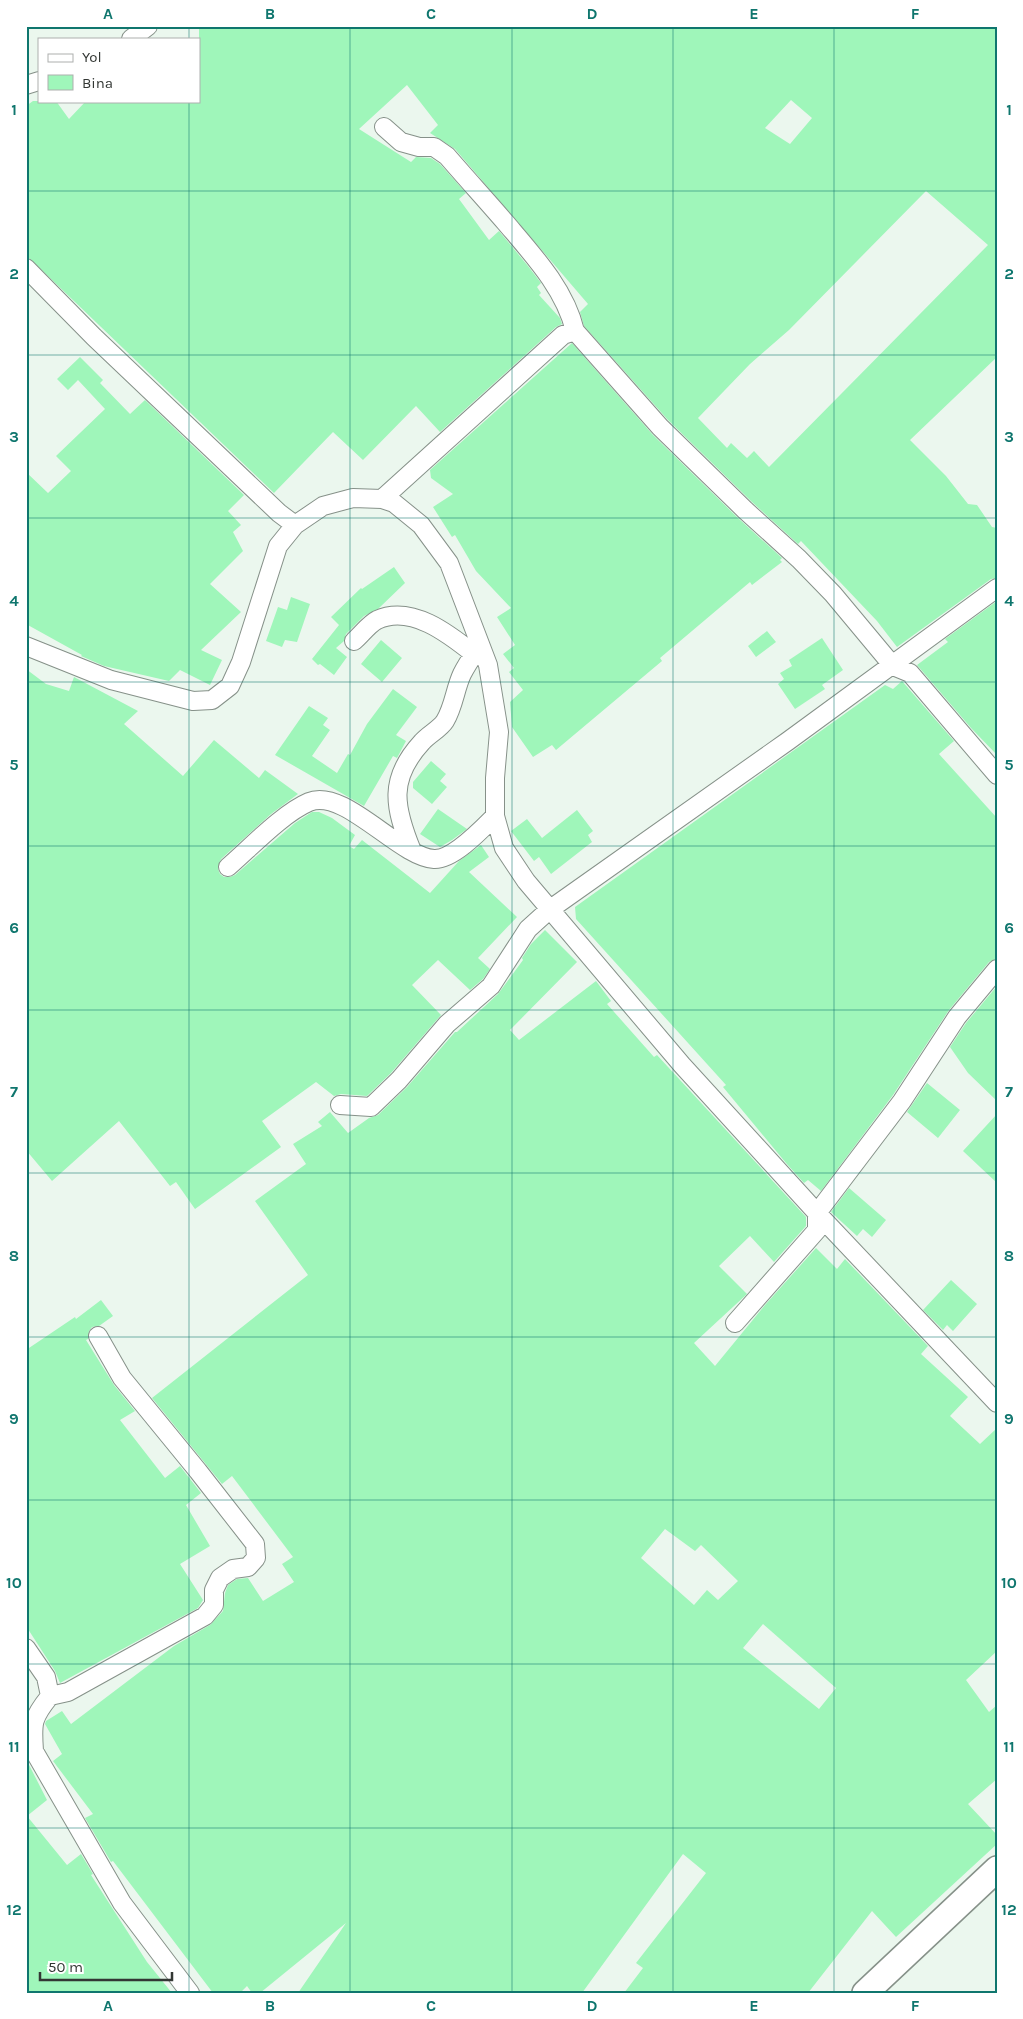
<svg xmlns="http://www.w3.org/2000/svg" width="1023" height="2019" viewBox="0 0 1023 2019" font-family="Karla,sans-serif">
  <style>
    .building { fill: #9ff6ba; fill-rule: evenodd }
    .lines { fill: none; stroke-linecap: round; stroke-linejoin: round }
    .street-casing { stroke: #869189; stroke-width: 20 }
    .secondary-casing { stroke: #869189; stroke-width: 28 }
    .street { stroke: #fff; stroke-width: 18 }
    .secondary { stroke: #fff; stroke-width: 25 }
    .grid { fill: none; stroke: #0f766e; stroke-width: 1; stroke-opacity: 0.55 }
    .neatline { fill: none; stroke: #0f766e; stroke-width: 2 }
    .grid-label { font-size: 16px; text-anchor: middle; font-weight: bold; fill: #0f766e }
  </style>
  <rect width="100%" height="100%" fill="#ebf7ee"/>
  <path class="building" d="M199 26H997V357L910 440 946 476 968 504 977 505 992 527 997 528V578L991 579 897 647 877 621 801 541 798 544 752 502 668 420 584 326 580 312 588 304 455 149 430 133 438 125 407 85 359 129 411 162 416 157 431 158 440 164 466 193 459 199 489 240 499 231 528 266 541 283 537 287 541 293 539 295 560 318 562 324 556 327 440 432 416 406 363 460 333 432 274 493 26 255V106L33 101H56L69 119 86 101H199ZM791 100 812 118 790 144 765 128ZM926 191 988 245 769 467 754 451 747 458 731 443 727 448 698 418 750 364 789 330Z
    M572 343 653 435 738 518 782 558 780 560 782 562 752 585 750 582 660 658 662 661 556 750 552 745 533 757 512 727 510 702 523 690 509 672 514 668 503 654 515 645 497 617 511 608 476 571 455 535 452 537 433 507 453 494 431 478 430 470Z
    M80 357 103 380 100 383 130 414 145 400 244 495 228 511 241 525 233 532 243 551 210 584 241 612 201 650 222 660 210 685 180 670 169 681 104 666 81 656 82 655 26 624V472L48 493 71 471 56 456 105 409 78 380 68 390 57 379Z
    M394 567 405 583 378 609 364 616 346 634 344 641 336 648 347 657 334 675 320 664 318 665 312 659 339 625 331 617 361 588 362 589Z
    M291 597 310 604 297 642 285 640 282 647 266 641 278 607 287 610Z
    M997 601V755L971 728 917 665 948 642 945 639Z
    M767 631 776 642 756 657 748 646Z
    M822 638 843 670 822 685 825 689 795 709 778 684 784 679 780 673 792 666 789 660Z
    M381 640 402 658 382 682 361 664Z
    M26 669 46 684 69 691 74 677 138 711 124 724 183 776 214 740 259 778 265 770 298 794 271 814 221 859 218 869 220 874 224 877H230L235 875 295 823 312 812H319L332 818 355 835 349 846 354 849 362 840 430 893 459 861 481 845 489 857 469 872 517 917 478 958 490 969 483 979 470 990 438 960 412 985 441 1015 391 1073 367 1096 341 1094 334 1096 316 1082 262 1121 281 1147 195 1209 176 1182 170 1186 119 1121 52 1181 26 1150Z
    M902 681 954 741 939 754 997 818V959L989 962 949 1010 893 1095 821 1191 808 1180 804 1183 786 1163 723 1087 726 1085 576 919 575 907 885 685 893 689Z
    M393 689 417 707 396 735 406 741 397 758 393 756 364 806 275 755 309 706 328 718 323 725 330 730 312 756 337 773 348 754 350 755 367 724Z
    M431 761 446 774 440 781 447 787 432 804 413 788V782Z
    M438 809 467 829 452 840 440 847 420 834Z
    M577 810 593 831 588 835 592 842 551 874 539 857 534 861 511 831 527 819 542 838Z
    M545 930 577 962 510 1030 519 1040 596 981 611 1001 607 1004 654 1057 657 1055 806 1217V1226L774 1262 750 1236 719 1266 747 1294 694 1343 715 1366 765 1305 816 1248 837 1269 845 1259 928 1346 921 1354 968 1397 950 1416 980 1444 997 1428V1651L966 1680 989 1712 997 1705V1779L968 1804 997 1835V1844L896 1937 872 1911 808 1993H624L643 1968 636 1963 706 1873 683 1854 582 1993H298L346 1923 260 1993H252L247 1986 240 1993H213L113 1861 111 1862 85 1818 93 1814 53 1761 62 1754 45 1724 46 1721 62 1711 71 1724 174 1646 210 1625 223 1611 225 1593 228 1585 237 1579 248 1578 263 1601 294 1582 282 1564 293 1557 232 1476 222 1484 152 1398 308 1275 255 1201 306 1164 293 1144 322 1126 318 1122 330 1112 348 1133 369 1118 378 1115 407 1087 455 1032H457L498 994 523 960 522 958 531 944ZM665 1529 695 1551 701 1545 738 1581 718 1600 707 1590 694 1605 641 1558ZM763 1624 836 1688 819 1709 743 1648Z
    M997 986V1101L968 1073 950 1047 966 1023Z
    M927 1083 960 1110 938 1138 907 1112Z
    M997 1114V1183L963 1151Z
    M849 1188 886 1220 872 1237 863 1229 857 1236 831 1212Z
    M951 1280 977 1304 953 1331 947 1325 943 1330 923 1310Z
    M101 1300 113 1316 99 1326 92 1327 89 1331 88 1339 86 1340 114 1385 135 1411 120 1420 165 1478 180 1466 201 1493 186 1505 210 1546 180 1564 203 1600 198 1608 60 1683 55 1671 26 1626V1350L75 1317 76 1319Z
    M26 1759 47 1800 27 1816 67 1865 81 1854 93 1874 91 1875 147 1962 172 1993H26Z"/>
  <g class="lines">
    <defs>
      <path id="street" d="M131 39 148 26
        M26 85 39 81
        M384 127 401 142 419 147H434L447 156C466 178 486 200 505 222 533 255 565 289 575 331
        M26 268 94 337 279 513 295 525
        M382 499 563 335 575 331 660 427 745 510 799 559 833 594 893 666 910 673 997 775
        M354 641C361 635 369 624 377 620 411 604 449 634 474 654
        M26 646 111 680 193 701 212 700 230 686 241 662 278 546 295 525 323 506 353 498 382 499 394 503 421 525 449 563 488 665 499 732 495 778V816L504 848 526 881 682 1065 817 1213 997 1403
        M412 851C394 807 388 779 422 742 429 734 440 729 445 721 454 706 455 689 462 674 467 664 474 654 480 645
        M228 867C250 848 283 813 309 802 344 787 399 857 434 859 453 860 482 829 495 816
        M340 1105 371 1107 399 1080 447 1024 491 986 528 929 549 910 788 741 997 588
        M735 1323 817 1230V1213L902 1101 957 1017 997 969
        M26 1648 46 1677 50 1696C32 1718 32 1723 34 1751L122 1903 190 1993
        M50 1696 68 1692 205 1616 214 1605V1590L220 1578 233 1569 248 1567 256 1558 255 1544 198 1471 122 1378 98 1336"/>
      <path id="secondary" d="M865 1993 997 1869"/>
    </defs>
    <use href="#street" class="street-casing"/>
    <use href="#secondary" class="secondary-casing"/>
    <use href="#street" class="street"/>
    <use href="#secondary" class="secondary"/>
  </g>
  <path class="grid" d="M189 26V39M350 26V1993M512 26V1993M673 26V1993M834 26V1993M189 101V1993M26 191H997M26 355H997M26 518H997M26 682H997M26 846H997M26 1010H997M26 1173H997M26 1337H997M26 1500H997M26 1664H997M26 1828H997"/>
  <rect width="1023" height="2019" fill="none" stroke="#ffffff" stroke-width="55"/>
  <rect x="38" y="38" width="162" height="65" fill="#ffffff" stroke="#adafae"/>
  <rect x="48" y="54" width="25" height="8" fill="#ffffff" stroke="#adafae"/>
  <text x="82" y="62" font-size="15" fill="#333734">Yol</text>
  <rect x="48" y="75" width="25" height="15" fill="#9ff6ba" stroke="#adafae"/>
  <text x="82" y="88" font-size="15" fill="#333734">Bina</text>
  <path d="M40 1972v8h132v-8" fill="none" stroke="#333734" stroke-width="2.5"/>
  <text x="48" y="1972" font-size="15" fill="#333734" stroke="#ffffff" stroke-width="4" paint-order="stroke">50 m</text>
  <rect x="28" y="28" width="968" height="1964" class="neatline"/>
  <g class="grid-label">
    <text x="108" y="19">A</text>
    <text x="270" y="19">B</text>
    <text x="431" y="19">C</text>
    <text x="592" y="19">D</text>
    <text x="754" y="19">E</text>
    <text x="915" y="19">F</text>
    <text x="14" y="115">1</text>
    <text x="1009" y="115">1</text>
    <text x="14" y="279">2</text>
    <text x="1009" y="279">2</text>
    <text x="14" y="442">3</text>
    <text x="1009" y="442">3</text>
    <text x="14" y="606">4</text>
    <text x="1009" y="606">4</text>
    <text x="14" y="770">5</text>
    <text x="1009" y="770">5</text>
    <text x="14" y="933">6</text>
    <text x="1009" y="933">6</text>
    <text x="14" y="1097">7</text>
    <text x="1009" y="1097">7</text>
    <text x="14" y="1261">8</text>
    <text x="1009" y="1261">8</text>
    <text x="14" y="1424">9</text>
    <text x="1009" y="1424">9</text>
    <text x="14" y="1588">10</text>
    <text x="1009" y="1588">10</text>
    <text x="14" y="1752">11</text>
    <text x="1009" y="1752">11</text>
    <text x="14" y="1915">12</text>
    <text x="1009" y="1915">12</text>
    <text x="108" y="2011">A</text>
    <text x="270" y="2011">B</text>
    <text x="431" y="2011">C</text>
    <text x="592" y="2011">D</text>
    <text x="754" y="2011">E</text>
    <text x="915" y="2011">F</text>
  </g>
</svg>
